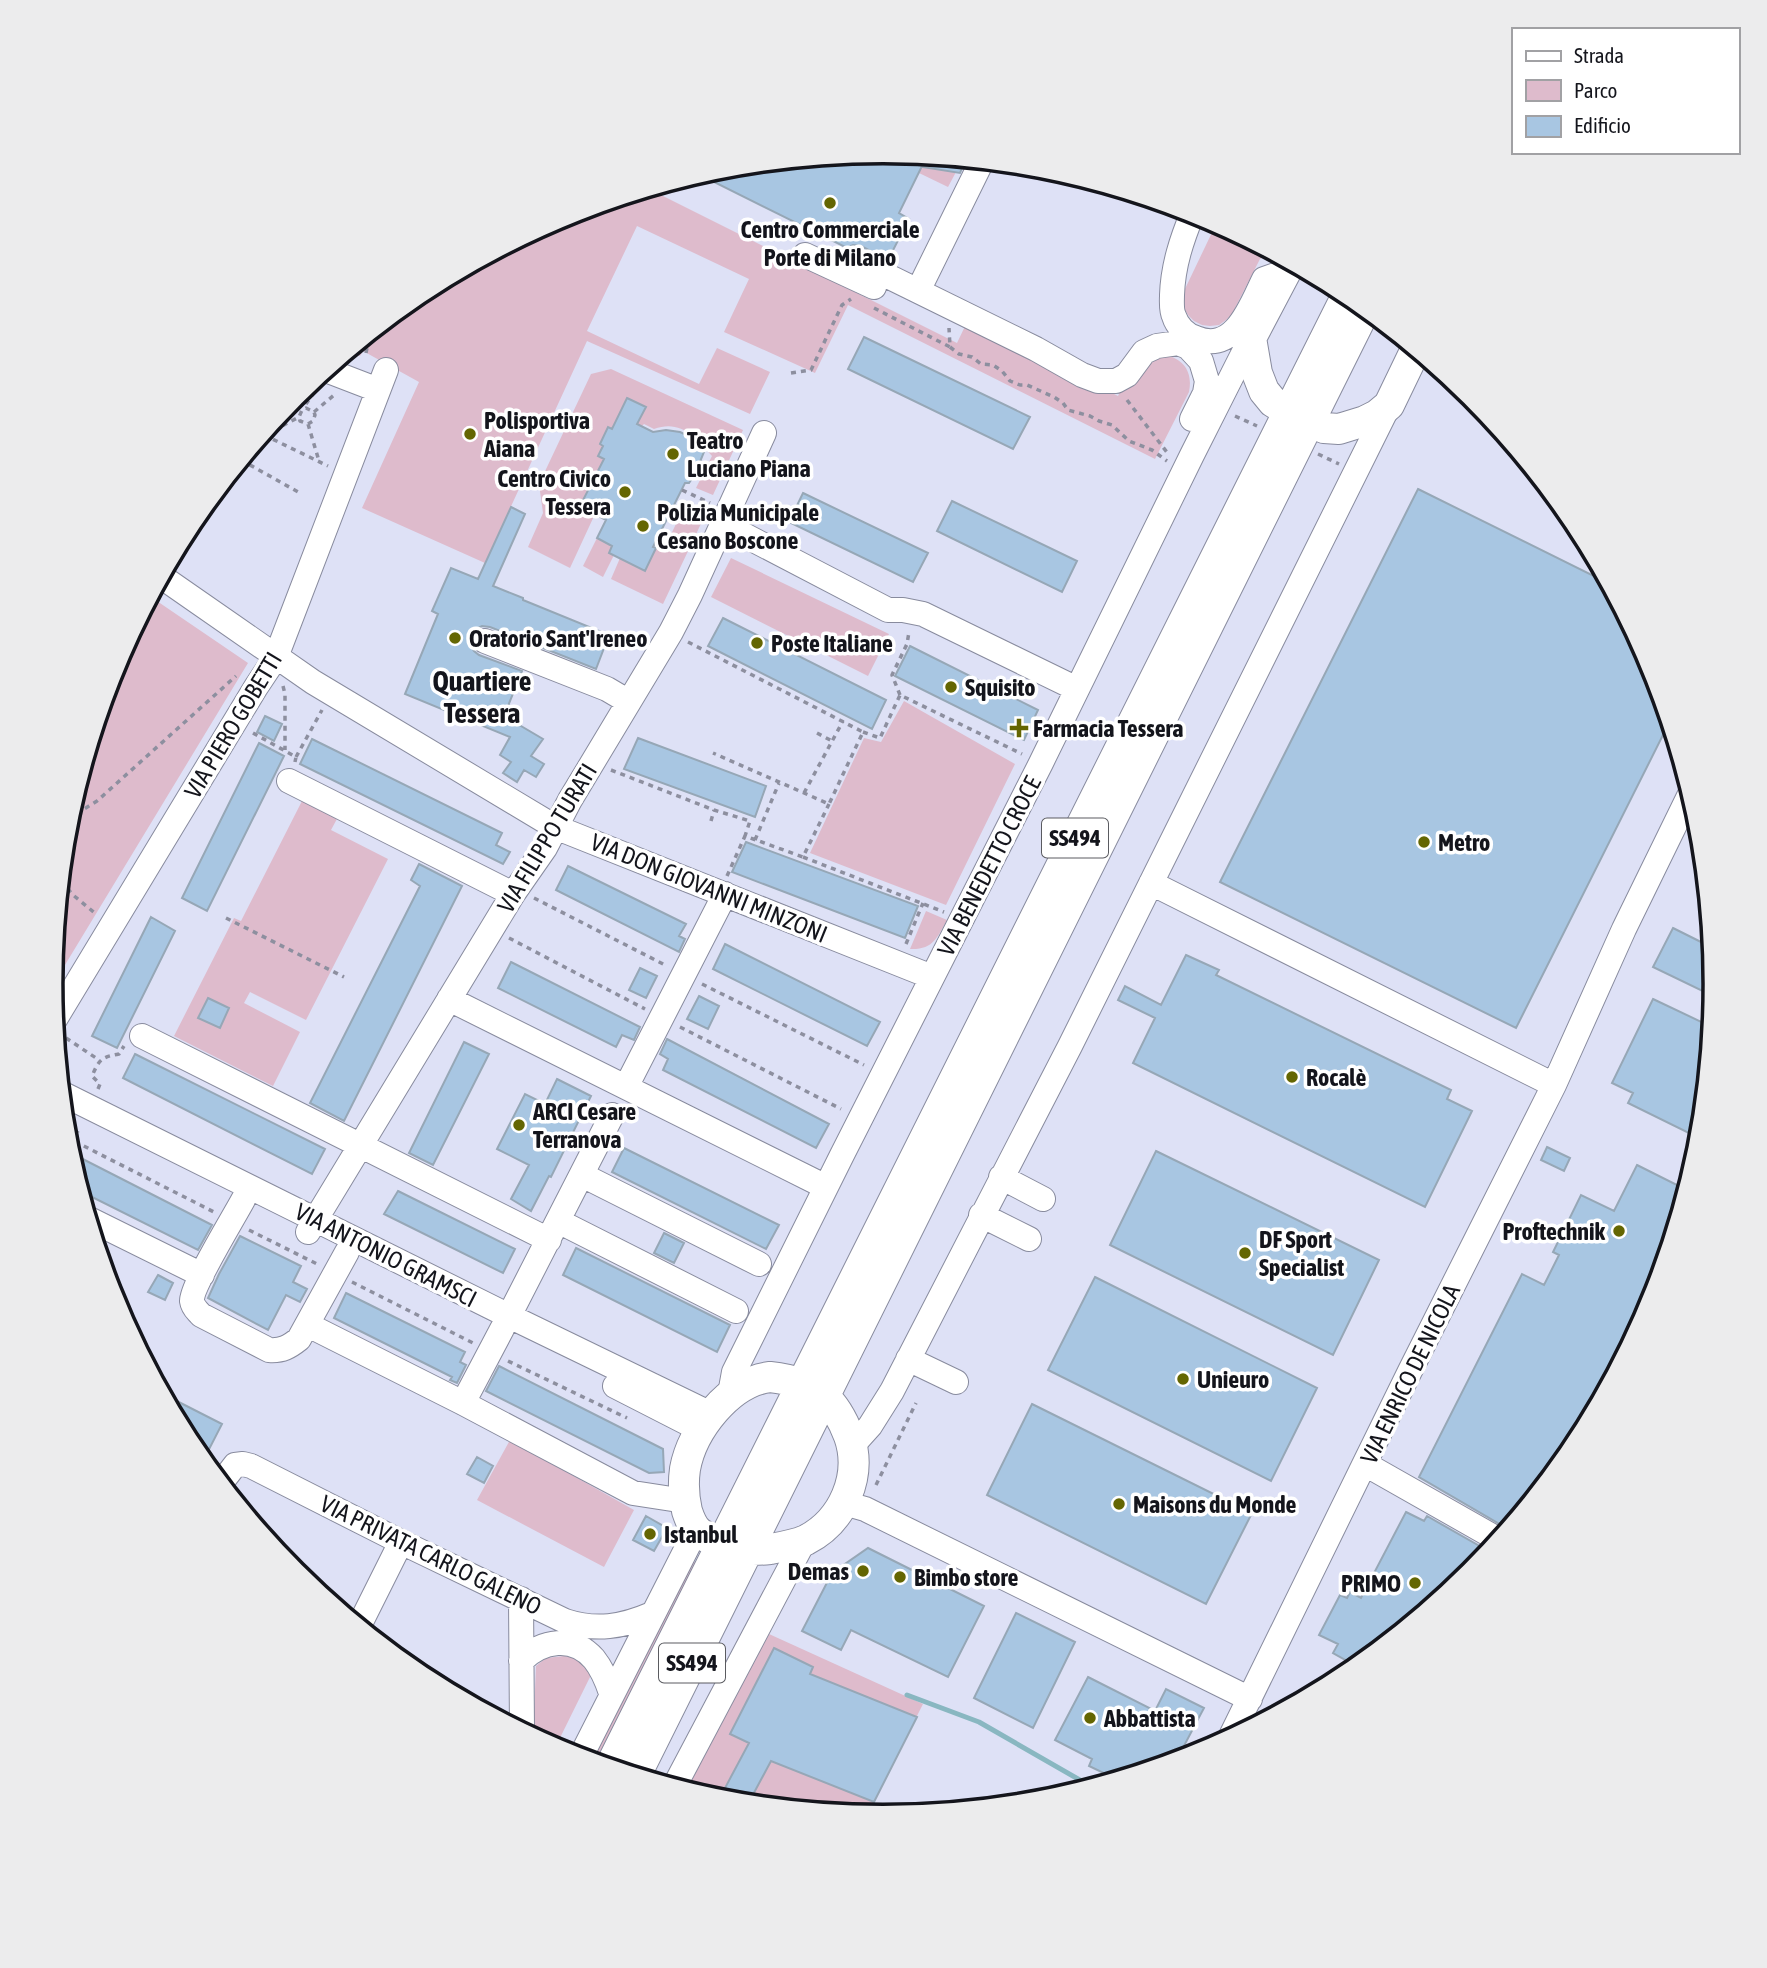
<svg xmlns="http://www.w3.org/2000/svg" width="1767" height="1968" viewBox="0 0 1767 1968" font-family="'Asap Condensed',sans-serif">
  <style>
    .green { fill: #debbcc }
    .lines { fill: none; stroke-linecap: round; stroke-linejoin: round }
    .stream { stroke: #89b7c1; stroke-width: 5 }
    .building { fill: #a8c6e2; stroke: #96a7b6; stroke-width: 2 }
    .minor-casing { stroke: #888b9e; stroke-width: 26 }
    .major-casing { stroke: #888b9e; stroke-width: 32 }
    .path { stroke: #8d8f9f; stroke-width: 3.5; stroke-dasharray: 5 5; stroke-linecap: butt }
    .minor { stroke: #fff; stroke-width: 24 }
    .major { stroke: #fff; stroke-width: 30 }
    .poi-dot { fill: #646602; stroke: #fff; stroke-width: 2.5 }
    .labels { text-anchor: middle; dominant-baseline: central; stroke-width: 7; stroke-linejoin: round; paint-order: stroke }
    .shield { fill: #fff; stroke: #5a5b60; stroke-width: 2 }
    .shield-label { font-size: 23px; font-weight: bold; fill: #14151c }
    .poi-label { font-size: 24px; font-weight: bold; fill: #14151c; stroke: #fff; text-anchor: start }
    .street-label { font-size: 24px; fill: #14151c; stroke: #fff }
    .quarter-label { font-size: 28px; font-weight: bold; fill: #14151c; stroke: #fff }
    .rim { fill: none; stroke: #14151c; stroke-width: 3.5 }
  </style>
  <rect width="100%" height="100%" fill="#dee1f6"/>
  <path class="green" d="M924 163 937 169 956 172 948 187 919 173Z
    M649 189 957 343 968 320 1118 396 1128 376 1165 355C1184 359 1193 372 1189 392L1155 459 848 305 815 373 724 332 749 279 637 226 587 331 699 384 717 348 770 372 750 414 587 341 485 563 362 508 419 382 363 351 360 356 349 351 421 291 565 214Z
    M1217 222 1270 251 1260 259 1232 314 1226 320 1219 325 1210 326 1202 325 1194 321 1188 315 1184 308V291Z
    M611 369 743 430 713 495 696 488 712 456C696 437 680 419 654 429L644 424 642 426 637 424 627 398 612 429 608 427 600 443 603 446 598 456 604 459 580 506 595 514 570 568 528 547 543 513 539 484 591 374Z
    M687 501 707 511 663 604 611 579 620 558 645 570 656 548 663 551Z
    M597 538 612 546 609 552 614 555 603 577 583 566Z
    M731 558 889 634 868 676 711 597Z
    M151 597 248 663 51 988 67 821 114 665Z
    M904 701 1015 764 946 905 810 853 864 738 881 742Z
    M303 799 338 817 331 830 388 859 306 1020 250 992 244 1003 300 1032 273 1086 174 1036 233 920 234 918 241 921Z
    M926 911 947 920C937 938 933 950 910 949Z
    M510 1440 634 1510 604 1567 477 1500Z
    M692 1561 699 1564 604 1765 587 1760Z
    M769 1634 923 1704 867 1815 721 1801 683 1789Z
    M564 1656 582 1659 592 1673 555 1748 533 1737 536 1666 546 1658Z"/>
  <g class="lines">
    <path class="stream" d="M907 1695 979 1722 1092 1787"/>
  </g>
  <path class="building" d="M884 151 966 159 960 173 922 167V166L899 213 909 219 888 260 861 246 853 245 847 248 698 174 721 167Z
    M864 337 1030 417 1013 449 848 369Z
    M627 398 646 407 637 424 653 432 666 430 680 432 693 438 704 452 695 474 689 483H685L653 547 656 548 645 571 609 553 612 546 597 538 606 520 580 506 604 459 598 456 603 446 600 444 608 427 612 429Z
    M1418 489 1610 584 1653 666 1670 721 1516 1028 1220 882Z
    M803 493 928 553 913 582 789 522Z
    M952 501 1077 561 1062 592 937 531Z
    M511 507 525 514 493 586 523 598V600L609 635 596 669 490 627 482 626 476 629 471 635 470 644 474 651 479 655 522 671 504 716 543 739 531 756 544 764 536 777 524 770 517 782 503 773 511 762 500 755 510 737 405 694 438 614 432 611 451 568 478 579Z
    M723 618 886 700 872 729 708 646Z
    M910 646 1038 710 1024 740 895 676Z
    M265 716 282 724 274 741 257 732Z
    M638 738 766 786 755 817 624 769Z
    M312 739 502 833 496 845 510 852 503 864 300 764Z
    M259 743 284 756 207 911 182 898Z
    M746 842 918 906 905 938 732 872Z
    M419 864 462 886 344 1121 310 1103 420 886 411 880Z
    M568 866 686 924 679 936 685 939 679 952 556 890Z
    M151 917 175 931 117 1048 92 1036Z
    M1673 928 1713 948 1716 984 1715 997 1653 967Z
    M725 944 880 1022 867 1046 713 969Z
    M1186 955 1219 970 1216 975 1451 1090 1447 1099 1472 1111 1425 1207 1133 1063 1155 1018 1118 1000 1125 986 1161 1005Z
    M511 962 640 1027 634 1040 622 1035 616 1047 498 988Z
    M640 968 657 976 646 998 629 990Z
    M699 996 719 1006 708 1029 687 1019Z
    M208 998 229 1008 220 1028 198 1018Z
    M1653 999 1712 1027 1701 1139 1628 1103 1633 1093 1612 1083Z
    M667 1039 829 1124 816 1148 663 1070 668 1059 660 1054Z
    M464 1042 489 1054 433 1165 409 1153Z
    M135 1054 325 1149 312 1174 123 1078Z
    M557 1079 591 1096 551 1177 549 1176 531 1211 511 1199 529 1165 497 1149 525 1094 545 1104Z
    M1547 1147 1570 1158 1564 1171 1541 1160Z
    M624 1148 779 1225 766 1249 612 1172Z
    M1156 1151 1379 1260 1333 1355 1110 1245Z
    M69 1152 212 1225 198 1250 80 1191Z
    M1637 1165 1687 1190 1653 1303 1576 1447 1508 1529 1419 1477 1522 1274 1544 1285 1559 1255 1553 1252 1581 1195 1614 1211Z
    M398 1191 515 1249 503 1273 384 1214Z
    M664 1233 684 1243 674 1263 654 1253Z
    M240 1236 301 1266 293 1282 307 1289 300 1302 286 1295 268 1330 208 1298 219 1274Z
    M576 1248 730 1325 717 1352 563 1275Z
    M158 1275 173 1283 165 1300 148 1292Z
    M1095 1277 1317 1388 1271 1481 1048 1370Z
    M346 1293 465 1352 460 1362 466 1365 457 1383 450 1380 452 1377 334 1318Z
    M499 1366 663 1449 664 1472 649 1473 486 1391Z
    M163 1394 222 1424 203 1461 191 1446Z
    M1032 1404 1252 1513 1206 1604 987 1495Z
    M477 1457 493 1466 484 1483 467 1474Z
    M1406 1512 1424 1521 1427 1516 1490 1552 1472 1573 1358 1667 1333 1653 1338 1644 1319 1635 1340 1595 1347 1598 1350 1592 1361 1598Z
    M646 1516 667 1528 654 1551 633 1540Z
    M868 1548 984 1606 948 1677 851 1630 841 1650 802 1631 832 1573Z
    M1016 1613 1075 1642 1033 1728 974 1698Z
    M774 1648 813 1667 810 1674 917 1717 874 1802 771 1761 749 1802 725 1788 749 1743 730 1734Z
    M1088 1677 1155 1711 1166 1689 1204 1708 1176 1761 1116 1779 1089 1766 1092 1759 1055 1740Z"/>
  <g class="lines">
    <defs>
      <path id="minor" d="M1193 212C1182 239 1173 265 1172 295 1172 301 1171 310 1174 316 1177 326 1186 335 1196 338 1235 354 1251 305 1264 279L1287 271
        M805 255 874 287
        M855 260 1036 349 1082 375 1098 381H1116L1127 375 1144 352 1157 346 1178 343 1188 347 1201 361 1207 381 1205 393 1192 419
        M918 291 982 161
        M326 370 378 390
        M723 524 888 610H903L923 614 1077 689
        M162 577 313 682 555 827 932 977
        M485 641 607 689 629 702
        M289 781 513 894
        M1151 883 1554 1085
        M449 999 826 1187
        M54 1021 256 687 276 657 386 370
        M142 1036 549 1240
        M626 1087 725 894
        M61 1093 509 1316 711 1414
        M582 1175 759 1264
        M1001 1177 1043 1199
        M243 1200C234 1217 191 1287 192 1301 193 1308 197 1310 201 1315L269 1350C282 1351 289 1347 299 1339L347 1252
        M981 1215 1029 1239
        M89 1219 202 1275
        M558 1221 736 1311
        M308 1232 513 894 545 848 570 800 671 632 690 595 764 433
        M509 1316 612 1115
        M308 1325 463 1403 633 1493 685 1501
        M908 1359 956 1382
        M615 1386 701 1430
        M730 1394 734 1372 842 1155 1041 763 1192 455 1251 338
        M463 1403 502 1329
        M852 1446 870 1426 892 1391 1070 1046 1389 405
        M1365 1464 1499 1540
        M221 1483 235 1465 243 1464 251 1466 401 1542 565 1621C596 1631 622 1627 652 1614
        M844 1503 865 1509 1250 1699
        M521 1599 522 1731
        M359 1626 401 1542
        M521 1661C542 1640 573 1635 594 1659 602 1669 607 1681 611 1693
        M1230 1738 1410 1371 1554 1085 1624 929 1691 792
        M580 1758 696 1530
        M674 1787 804 1541"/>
      <path id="major" d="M1291 262 1251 338 1257 373 1264 391 1273 402 1289 412 1324 428 1339 429 1365 421 1377 415 1389 405 1416 349
        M770 1377C789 1379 809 1384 824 1396 835 1406 844 1423 849 1436 863 1476 843 1521 806 1540 795 1545 782 1547 770 1549 743 1552 723 1549 700 1533 693 1528 690 1520 687 1511 684 1498 683 1483 685 1469 692 1430 729 1382 770 1377Z
        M610 1767 1348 293
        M636 1775 1366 308"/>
    </defs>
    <use href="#minor" class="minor-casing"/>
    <use href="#major" class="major-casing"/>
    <path class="path" d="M874 308 950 347 949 328
      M950 347 959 354 972 357 981 364 993 365 1002 371 1010 381 1020 385H1027L1054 397 1063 403 1068 410 1090 416 1099 421 1112 425 1129 441 1152 450 1167 461
      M366 353 370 333
      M791 373 811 370 842 305 851 299
      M304 388 311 389 313 394 306 404V408
      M1127 400 1169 455
      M314 412 334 395
      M1235 416 1257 426
      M308 424 319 461
      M264 435 328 466
      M265 435 299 417 302 410 306 408 314 412 315 415 313 421 308 424 300 421 299 417
      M1318 454 1339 464
      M241 460 300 493
      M682 490 710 503
      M688 642 863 732 829 804 713 753
      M283 686 285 694V750
      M900 695 892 675 907 644 909 632
      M863 732 880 738 900 695 1022 754
      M253 733 296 757 295 762
      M817 733 832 741
      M296 757 322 710
      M611 770 714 810 750 821 745 836 803 857 829 804
      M804 793 843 721
      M68 819 97 801 236 676
      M711 821 714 810
      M755 840 779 783
      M803 857 944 912
      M727 876 745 836
      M61 881 73 895 96 914
      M534 898 667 966
      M226 918 344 977
      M509 938 645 1009
      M906 944 923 903
      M702 984 864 1065
      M680 1027 841 1109
      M66 1038 99 1060
      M98 1089 100 1084 92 1076C99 1060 101 1057 119 1054L124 1046
      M66 1137 214 1212
      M73 1141 78 1131
      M249 1230 317 1264
      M352 1282 473 1343
      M508 1361 627 1418
      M876 1485 916 1403"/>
    <use href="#minor" class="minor"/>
    <use href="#major" class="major"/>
  </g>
  <g class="poi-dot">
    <circle cx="830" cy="203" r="7"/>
    <circle cx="470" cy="434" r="7"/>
    <circle cx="673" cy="454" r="7"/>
    <circle cx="625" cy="492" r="7"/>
    <circle cx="643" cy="526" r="7"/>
    <circle cx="455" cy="638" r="7"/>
    <circle cx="757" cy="643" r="7"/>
    <circle cx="951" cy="687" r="7"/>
    <path d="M1015.5 717.5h7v7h7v7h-7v7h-7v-7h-7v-7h7z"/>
    <circle cx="1424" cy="842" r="7"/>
    <circle cx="1292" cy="1077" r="7"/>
    <circle cx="519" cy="1125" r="7"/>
    <circle cx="1619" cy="1231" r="7"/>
    <circle cx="1245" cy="1253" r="7"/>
    <circle cx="1183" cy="1379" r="7"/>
    <circle cx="1119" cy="1504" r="7"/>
    <circle cx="650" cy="1534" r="7"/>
    <circle cx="863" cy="1571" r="7"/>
    <circle cx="900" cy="1577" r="7"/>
    <circle cx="1415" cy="1583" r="7"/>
    <circle cx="1090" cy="1718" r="7"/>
  </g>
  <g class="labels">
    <g class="shield">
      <rect x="1042" y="818.5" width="66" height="39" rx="5"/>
      <rect x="659" y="1643.5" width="66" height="39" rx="5"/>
    </g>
    <g class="shield-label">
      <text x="1075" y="838">SS494</text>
      <text x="692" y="1663">SS494</text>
    </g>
    <g class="poi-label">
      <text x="830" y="229" text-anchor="middle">Centro Commerciale<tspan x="830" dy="28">Porte di Milano</tspan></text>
      <text x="484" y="420">Polisportiva<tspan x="484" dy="28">Aiana</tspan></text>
      <text x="687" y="440">Teatro<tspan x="687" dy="28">Luciano Piana</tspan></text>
      <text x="611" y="478" text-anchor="end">Centro Civico<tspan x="611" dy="28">Tessera</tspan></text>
      <text x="657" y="512">Polizia Municipale<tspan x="657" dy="28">Cesano Boscone</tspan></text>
      <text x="469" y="638">Oratorio Sant'Ireneo</text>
      <text x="771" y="643">Poste Italiane</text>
      <text x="965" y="687">Squisito</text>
      <text x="1033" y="728">Farmacia Tessera</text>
      <text x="1438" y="842">Metro</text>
      <text x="1306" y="1077">Rocalè</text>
      <text x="533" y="1111">ARCI Cesare<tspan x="533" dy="28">Terranova</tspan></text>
      <text x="1605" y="1231" text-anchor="end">Proftechnik</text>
      <text x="1259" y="1239">DF Sport<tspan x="1259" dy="28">Specialist</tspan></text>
      <text x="1197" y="1379">Unieuro</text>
      <text x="1133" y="1504">Maisons du Monde</text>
      <text x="664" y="1534">Istanbul</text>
      <text x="849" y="1571" text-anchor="end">Demas</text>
      <text x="914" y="1577">Bimbo store</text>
      <text x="1401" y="1583" text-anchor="end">PRIMO</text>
      <text x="1104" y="1718">Abbattista</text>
    </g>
    <g class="street-label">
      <text transform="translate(233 725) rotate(-59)">VIA PIERO GOBETTI</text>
      <text transform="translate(547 838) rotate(-59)">VIA FILIPPO TURATI</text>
      <text transform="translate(989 866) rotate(-63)">VIA BENEDETTO CROCE</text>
      <text transform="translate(709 888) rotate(22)">VIA DON GIOVANNI MINZONI</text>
      <text transform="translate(386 1255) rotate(27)">VIA ANTONIO GRAMSCI</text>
      <text transform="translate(1410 1374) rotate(-64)">VIA ENRICO DE NICOLA</text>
      <text transform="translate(431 1555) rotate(26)">VIA PRIVATA CARLO GALENO</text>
    </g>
    <g class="quarter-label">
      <text x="482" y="681">Quartiere<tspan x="482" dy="32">Tessera</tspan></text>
    </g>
  </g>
  <path d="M0 0H1767V1968H0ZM63 984a820 820 0 1 1 1640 0a820 820 0 1 1-1640 0Z" fill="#ececed" fill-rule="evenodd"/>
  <path class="rim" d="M63 984a820 820 0 1 1 1640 0a820 820 0 1 1-1640 0Z"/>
  <rect x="1512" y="28" width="228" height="126" fill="#ffffff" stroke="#a1a1a4" stroke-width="2"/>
  <rect x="1526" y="51" width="35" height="10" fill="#ffffff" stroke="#a1a1a4" stroke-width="2"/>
  <text x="1574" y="63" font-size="21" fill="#14151c">Strada</text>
  <rect x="1526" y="80" width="35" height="21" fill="#debbcc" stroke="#a1a1a4" stroke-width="2"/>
  <text x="1574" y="98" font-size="21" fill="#14151c">Parco</text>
  <rect x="1526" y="116" width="35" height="21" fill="#a8c6e2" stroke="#a1a1a4" stroke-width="2"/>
  <text x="1574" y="133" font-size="21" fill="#14151c">Edificio</text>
</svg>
